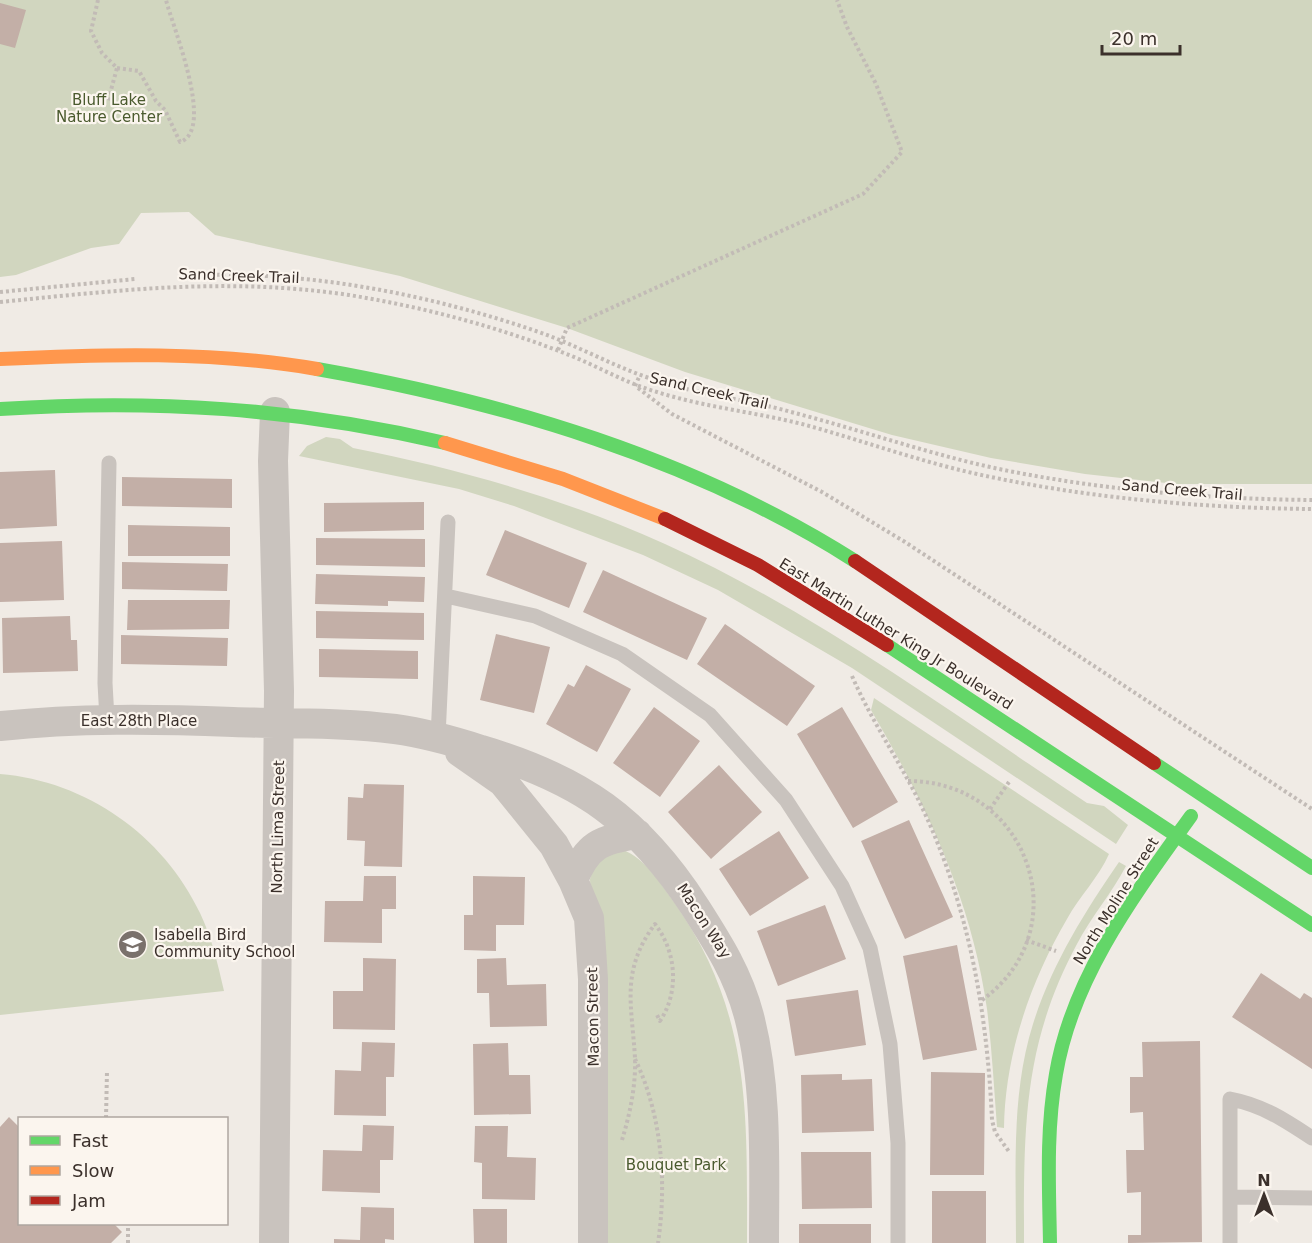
<svg xmlns="http://www.w3.org/2000/svg" width="1312" height="1243" viewBox="0 0 1312 1243" font-family="'DejaVu Sans',sans-serif">
  <style>
    .green { fill: #d1d6bf }
    .building { fill: #c3afa7 }
    .lines { fill: none; stroke-linecap: round; stroke-linejoin: round }
    .path { stroke: #c2bbb6; stroke-width: 4; stroke-dasharray: 3 3; stroke-linecap: butt }
    .lane { stroke: #c9c3be; stroke-width: 15 }
    .street { stroke: #c9c3be; stroke-width: 30 }
    .fast { stroke: #63d668; stroke-width: 14 }
    .slow { stroke: #ff974d; stroke-width: 14 }
    .jam { stroke: #b3261e; stroke-width: 14 }
    .labels { text-anchor: middle; dominant-baseline: central; stroke-width: 4.5; stroke-linejoin: round; paint-order: stroke }
    .park-label { font-size: 15px; fill: #4a5a2e; stroke: #fbf5ee }
    .street-label { font-size: 15px; fill: #3b302b; stroke: #fbf5ee }
    .poi-label { font-size: 15px; fill: #3b302b; stroke: #fbf5ee; text-anchor: start }
  </style>
  <rect width="100%" height="100%" fill="#f0ebe5"/>
  <path class="green" d="M0 0H1312V484H1175L1085 474 991 458 892 435 685 372 567 328 400 276 215 235 189 212 141 213 119 244 91 248 16 275 0 277Z
    M326 437 340 439 353 448C460 469 565 499 665 544 815 612 950 712 1087 803L1104 806 1128 825 1116 844 852 668 718 590 643 555 514 506 459 489 299 456 307 446Z
    M874 698 1109 854C1099 877 1079 897 1067 919 1030 982 1005 1055 1004 1128L997 1127C994 1088 992 1049 987 1009 972 901 926 804 871 710Z
    M0 774C86 781 163 835 200 913 212 938 218 965 224 991L0 1015Z
    M623 850C645 858 661 884 674 902 752 1013 747 1114 747 1243H604L590 879 596 860Z
    M1119 862 1126 866C1112 893 1091 917 1077 944 1022 1046 1024 1131 1024 1243H1016C1016 1170 1011 1094 1033 1024 1052 964 1084 913 1119 862Z"/>
  <path class="building" d="M0 3 26 10 15 48 0 44Z
    M55 470 57 526 0 529V472Z
    M122 477 232 479V508L122 506Z
    M424 502V530L324 532V503Z
    M128 525 230 527V556H128Z
    M505 530 587 563 569 608 486 575Z
    M316 538 425 539V567L316 565Z
    M62 541 64 600 0 602V543Z
    M122 562 228 564 227 591 122 589Z
    M603 570 707 618 687 660 583 612Z
    M316 574 425 577 424 602 388 601V606L315 604Z
    M128 600H230L229 629 127 630Z
    M316 611 424 613V640L316 638Z
    M70 616 71 640H77L78 671 3 673 2 618Z
    M725 624 815 686 787 726 697 664Z
    M496 634 550 647 534 713 480 700Z
    M121 635 228 638 227 666 121 664Z
    M319 649 418 651V679L319 677Z
    M586 665 631 689 597 752 546 724 568 684 574 687Z
    M654 707 700 741 660 797 613 763Z
    M842 707 898 802 853 828 797 734Z
    M719 765 762 812 711 859 668 812Z
    M364 784 404 785 402 867 364 866 365 841 347 840 348 797 363 798Z
    M909 820 953 917 905 939 861 841Z
    M779 831 809 878 750 916 719 869Z
    M364 876H396V909H382V943L324 942 325 901H363Z
    M473 876 525 877 524 925H496V951L464 950V915H473Z
    M825 905 846 959 778 986 757 931Z
    M957 945 977 1050 923 1060 903 956Z
    M363 958 396 959 395 1030 333 1029V991H363Z
    M506 958 507 985 546 984 547 1026 490 1027 489 993H477V959Z
    M1261 973 1300 999 1304 993 1312 998V1069L1232 1017Z
    M858 990 866 1045 795 1056 786 1000Z
    M1200 1041 1202 1242 1128 1243V1235H1141V1192L1127 1193 1126 1150H1144L1143 1112 1130 1113V1077H1143L1142 1042Z
    M362 1042 395 1043 394 1077H386V1116L334 1115 335 1070 361 1071Z
    M508 1043 509 1075H530L531 1114 474 1115 473 1044Z
    M931 1072 985 1073 984 1175H930Z
    M842 1074V1080L872 1079 874 1131 802 1133 801 1075Z
    M9 1117 20 1128V1224H114L122 1232 111 1243H0V1127Z
    M363 1125 394 1126 393 1160H380V1193L322 1191 323 1150 362 1151Z
    M475 1126H508L507 1157 536 1158 535 1200 482 1199V1163L474 1162Z
    M801 1152H871L872 1208 802 1209Z
    M932 1191H986V1243H932Z
    M361 1207 394 1208V1240L385 1239V1243H334V1239L360 1240Z
    M473 1209H507V1243H474Z
    M799 1224H871V1243H799Z"/>
  <g class="lines">
    <path class="path" d="M98 0 91 31 102 53 117 68 108 101
      M117 68 139 71 156 101 165 110 180 142C216 130 172 25 166 0
      M181 276C301 269 424 293 536 331 577 345 614 367 655 380 699 395 746 399 791 412 861 430 929 454 999 469 1101 490 1208 499 1312 500
      M0 292 135 279
      M0 302C121 290 227 277 349 295 423 307 495 326 564 353 596 365 625 383 657 392 704 407 754 412 802 424 861 440 918 461 977 474 1086 498 1200 508 1312 509
      M558 350 567 328 863 194 902 152 876 84 847 27 837 0
      M635 386 640 375
      M638 388 672 414 822 492 905 542 1312 809
      M852 676C871 720 898 759 919 801 968 902 987 1009 992 1120L995 1132 1010 1153
      M908 781C1029 781 1080 930 982 1000
      M990 809 1009 782
      M1026 940 1056 951
      M635 1059C662 1115 667 1182 658 1243
      M106 1118 107 1071
      M622 1140C630 1114 636 1085 635 1058 632 1005 620 971 655 924 676 951 680 991 660 1021L657 1015
      M128 1243V1224"/>
    <path class="lane" d="M446 596 535 616 622 654 710 715 786 800 842 886 870 948 890 1044 898 1143V1243
      M107 719 105 683 109 463
      M438 737 448 522
      M1230 1197 1312 1198
      M1230 1243V1099C1262 1105 1285 1120 1312 1138"/>
    <path class="street" d="M0 726C78 718 155 719 233 722 287 724 341 722 395 729 424 733 453 741 481 750 580 779 639 820 695 907 718 943 738 974 749 1016 768 1089 764 1168 764 1243
      M460 752 503 782 554 845 573 880 589 918 593 979V1243
      M573 880C587 845 600 840 637 834
      M274 1243 279 691 273 461 275 412"/>
    <path class="fast" d="M317 369C504 402 693 458 855 561
      M0 409C154 399 295 408 445 443
      M887 645 1312 925
      M1154 763 1312 868
      M1050 1243C1049 1186 1046 1130 1056 1074 1072 977 1135 894 1191 816"/>
    <path class="slow" d="M0 359C105 354 213 351 317 369
      M445 443 563 479 665 519"/>
    <path class="jam" d="M665 519 758 565 887 645
      M855 561 1154 763"/>
  </g>
  <defs>
    <symbol id="school-disc" viewBox="-11 -11 22 22"><circle r="9.5" fill="#7a716c" stroke="#fbf5ee"/><path d="M0-5L7-2L0 1L-7-2ZM-4 1L0 2.5L4 1V4Q0 6-4 4Z" fill="#fff"/></symbol>
  </defs>
  <g fill-rule="evenodd">
    <use href="#school-disc" x="116" y="928" width="33" height="33"/>
  </g>
  <g class="labels">
    <g class="park-label">
      <text x="109" y="100">Bluff Lake<tspan x="109" dy="17">Nature Center</tspan></text>
      <text x="676" y="1165">Bouquet Park</text>
    </g>
    <g class="street-label">
      <text transform="translate(239 276) rotate(2)">Sand Creek Trail</text>
      <text transform="translate(709 391) rotate(13)">Sand Creek Trail</text>
      <text transform="translate(1182 490) rotate(5)">Sand Creek Trail</text>
      <text transform="translate(896 634) rotate(32)">East Martin Luther King Jr Boulevard</text>
      <text x="139" y="721">East 28th Place</text>
      <text transform="translate(278 827) rotate(-89)">North Lima Street</text>
      <text transform="translate(1116 901) rotate(-58)">North Moline Street</text>
      <text transform="translate(704 921) rotate(57)">Macon Way</text>
      <text transform="translate(593 1017) rotate(-91)">Macon Street</text>
    </g>
    <g class="poi-label">
      <text x="154" y="935">Isabella Bird<tspan x="154" dy="17">Community School</tspan></text>
    </g>
  </g>
  <rect x="18" y="1117" width="210" height="108" fill="#fbf5ee" stroke="#aea6a0" stroke-width="1.5"/>
  <rect x="30" y="1136" width="30" height="9" fill="#63d668" stroke="#aea6a0" stroke-width="1.5"/>
  <text x="72" y="1147" font-size="18" fill="#3b302b">Fast</text>
  <rect x="30" y="1166" width="30" height="9" fill="#ff974d" stroke="#aea6a0" stroke-width="1.5"/>
  <text x="72" y="1177" font-size="18" fill="#3b302b">Slow</text>
  <rect x="30" y="1196" width="30" height="9" fill="#b3261e" stroke="#aea6a0" stroke-width="1.5"/>
  <text x="72" y="1207" font-size="18" fill="#3b302b">Jam</text>
  <g transform="translate(1264 1195)" stroke="#fbf5ee" stroke-width="4.5" paint-order="stroke">
  <path d="M0-4.5L10 22L0 15L-10 22Z" fill="#3b302b"/>
  <text y="-9" font-size="16" font-weight="bold" text-anchor="middle" fill="#3b302b">N</text>
  </g>
  <path d="M1102 45v9h78v-9" fill="none" stroke="#3b302b" stroke-width="3"/>
  <text x="1111" y="45" font-size="18" fill="#3b302b" stroke="#fbf5ee" stroke-width="4.5" paint-order="stroke">20 m</text>
</svg>
